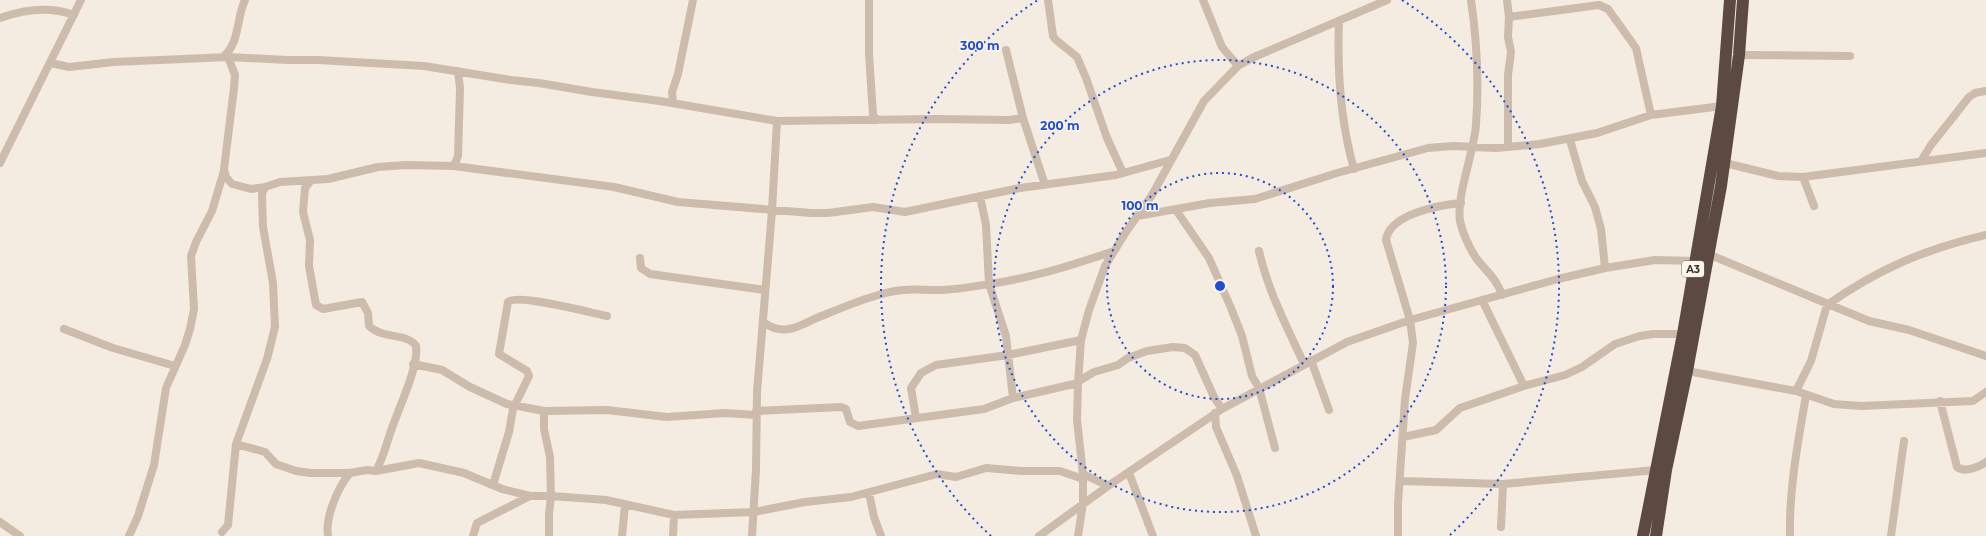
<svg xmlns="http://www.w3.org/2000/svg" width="1986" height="536" viewBox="0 0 1986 536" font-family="Montserrat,sans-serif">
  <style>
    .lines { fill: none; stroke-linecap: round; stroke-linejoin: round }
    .street { stroke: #cdbbac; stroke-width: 8 }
    .highway { stroke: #5c4a42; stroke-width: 12 }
    .ring { fill: none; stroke: #1d4ed8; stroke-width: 2; stroke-dasharray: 2 4 }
    .labels { text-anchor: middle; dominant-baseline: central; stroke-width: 3; stroke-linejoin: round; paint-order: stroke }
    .shield { fill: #fbf5ee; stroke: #756b66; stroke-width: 1 }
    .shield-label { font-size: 10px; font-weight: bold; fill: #3b302b }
    .centre { fill: #1d4ed8; stroke: #fbf5ee; stroke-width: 2 }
    .ring-label { font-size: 12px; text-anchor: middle; font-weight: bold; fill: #1d4ed8; stroke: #fbf5ee; stroke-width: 3; stroke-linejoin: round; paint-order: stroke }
  </style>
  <rect width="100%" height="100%" fill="#f4ebe1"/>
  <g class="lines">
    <path class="street" d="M869 0V54L873 115 877 120
      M1048 0 1053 36 1055 39 1077 57 1086 78 1107 138 1123 173
      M1203 0 1222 47 1238 66
      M1471 0C1477 41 1479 84 1476 125 1474 152 1456 197 1460 221 1463 234 1469 247 1476 258 1486 271 1497 279 1502 295
      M1507 0 1509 17 1508 37 1511 52 1508 75V147
      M1509 17 1599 5 1608 9 1636 48 1651 115
      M0 18C25 9 49 6 74 15
      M1339 21C1337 72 1340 120 1354 169
      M1006 50 1023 118
      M1739 55 1850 56
      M223 57C240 43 236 19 245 0
      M228 57 235 75 234 88 224 169 226 177 232 184 251 189 265 187 280 182 328 179 378 167 406 165 454 166 614 187 678 202 811 213H828L873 207 905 212 1020 188 1116 175 1170 160
      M51 63 69 67 114 62 228 57 288 60H318L424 66 511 80 539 83 592 92 660 101 777 121 935 119 1009 120 1023 118 1045 185
      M673 103 672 92 678 74 693 0
      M1570 140 1582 181 1595 207 1601 229 1605 268
      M1921 161 1931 145 1969 97 1975 93 1986 91
      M0 163 81 0
      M1725 163 1778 176 1803 177 1986 153
      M454 166 458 156 460 88 458 71
      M1803 177 1814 206
      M311 180 305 188 303 212 310 240 309 266 316 305 323 309 362 302 368 313 369 326C382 339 408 333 416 346 419 367 399 407 392 428 386 444 385 454 376 471
      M980 196 986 225 989 284 1006 336 1013 398 1078 383
      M1176 210 1209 258 1231 308 1242 336 1252 376 1259 388 1275 448
      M1137 216 1210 203 1255 199 1337 173 1428 148 1453 146 1496 148 1540 144 1597 133 1651 115 1722 106
      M1986 235C1923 250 1880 268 1827 305L1811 361 1796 391 1834 404 1861 406 1973 401 1986 392
      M1259 251C1268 291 1287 327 1304 364
      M1708 254 1869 321 1909 330 1986 356
      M640 258 641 268 650 274 765 290
      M1482 300 1524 386
      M763 322C786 339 802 323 824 315 841 308 858 301 875 296 896 289 911 289 932 290 950 291 971 287 989 284 1032 278 1073 265 1114 251
      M64 329 113 348 175 366
      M1311 360 1329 410
      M413 364 442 370 470 387 507 404 544 411 607 410 667 417 725 413 756 415
      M1687 371 1796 391
      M1079 381 1094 372 1118 365 1128 358 1147 351 1173 347 1185 348 1195 355 1214 397 1222 409
      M1940 401 1957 467C1965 473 1979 467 1986 462
      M544 411V429L550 457 551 496 549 514V536
      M756 411 841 407 846 409 850 422 858 426 984 409 1013 398
      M1215 413 1216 427 1237 476 1256 536
      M916 418 911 388 921 373 936 365 1008 355 1081 340
      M1403 437 1436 430 1460 408 1524 386 1565 375 1582 367 1615 344 1640 336 1653 334H1683
      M236 444 265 452 276 464 296 471 311 473H350L367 470 376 471 419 463 464 473 502 489 530 496H551L606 500 674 515 754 512 805 502 851 497 937 474 956 477 986 468 1022 471H1060L1083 479
      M1129 473 1153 536
      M1083 474 1108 486
      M1400 481 1503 484 1656 470
      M493 485 509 432 513 409 529 376 527 371 499 354 508 302C517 293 592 313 607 316
      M869 493 874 517 881 536
      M0 522 20 536
      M1501 527 1503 484
      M222 532 228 525 236 444 267 359 275 327 273 283 263 227 262 194 265 187
      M129 536 138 516 154 465 166 388 185 345 190 329 194 309 191 256 196 242 212 211 224 171
      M328 536C325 517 338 487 350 473
      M473 536 477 523 530 496
      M622 536 625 505
      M673 536 674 515
      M752 536 756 469 757 392 772 211 777 121
      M1039 536 1108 486 1222 409 1347 342 1410 320 1558 279 1605 268 1655 260 1695 261
      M1078 536 1083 503V474L1077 420 1078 383 1081 340 1089 310 1105 266 1126 232 1152 195 1204 101 1238 66 1252 58 1387 0
      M1398 536V504L1405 399 1413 343 1410 320 1386 240C1389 214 1440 205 1461 203
      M1790 536C1789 487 1798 443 1806 395
      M1891 536 1904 441"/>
    <path class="highway" d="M1643 536 1683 334 1722 106 1730 0
      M1656 536 1666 470 1687 371 1721 186 1739 55 1743 0"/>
  </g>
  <g class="ring">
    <circle cx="1220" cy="286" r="113"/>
    <circle cx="1220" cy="286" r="226"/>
    <path d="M991 536A339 339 0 0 1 1038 0M1402 0A339 339 0 0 1 1449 536"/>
  </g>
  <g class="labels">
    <rect class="shield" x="1682" y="261" width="22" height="16" rx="3"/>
    <g class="shield-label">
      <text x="1693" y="269">A3</text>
    </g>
  </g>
  <circle cx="1220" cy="286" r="6" class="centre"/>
  <g class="ring-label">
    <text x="980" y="50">300 m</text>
    <text x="1060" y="130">200 m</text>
    <text x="1140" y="210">100 m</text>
  </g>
</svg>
